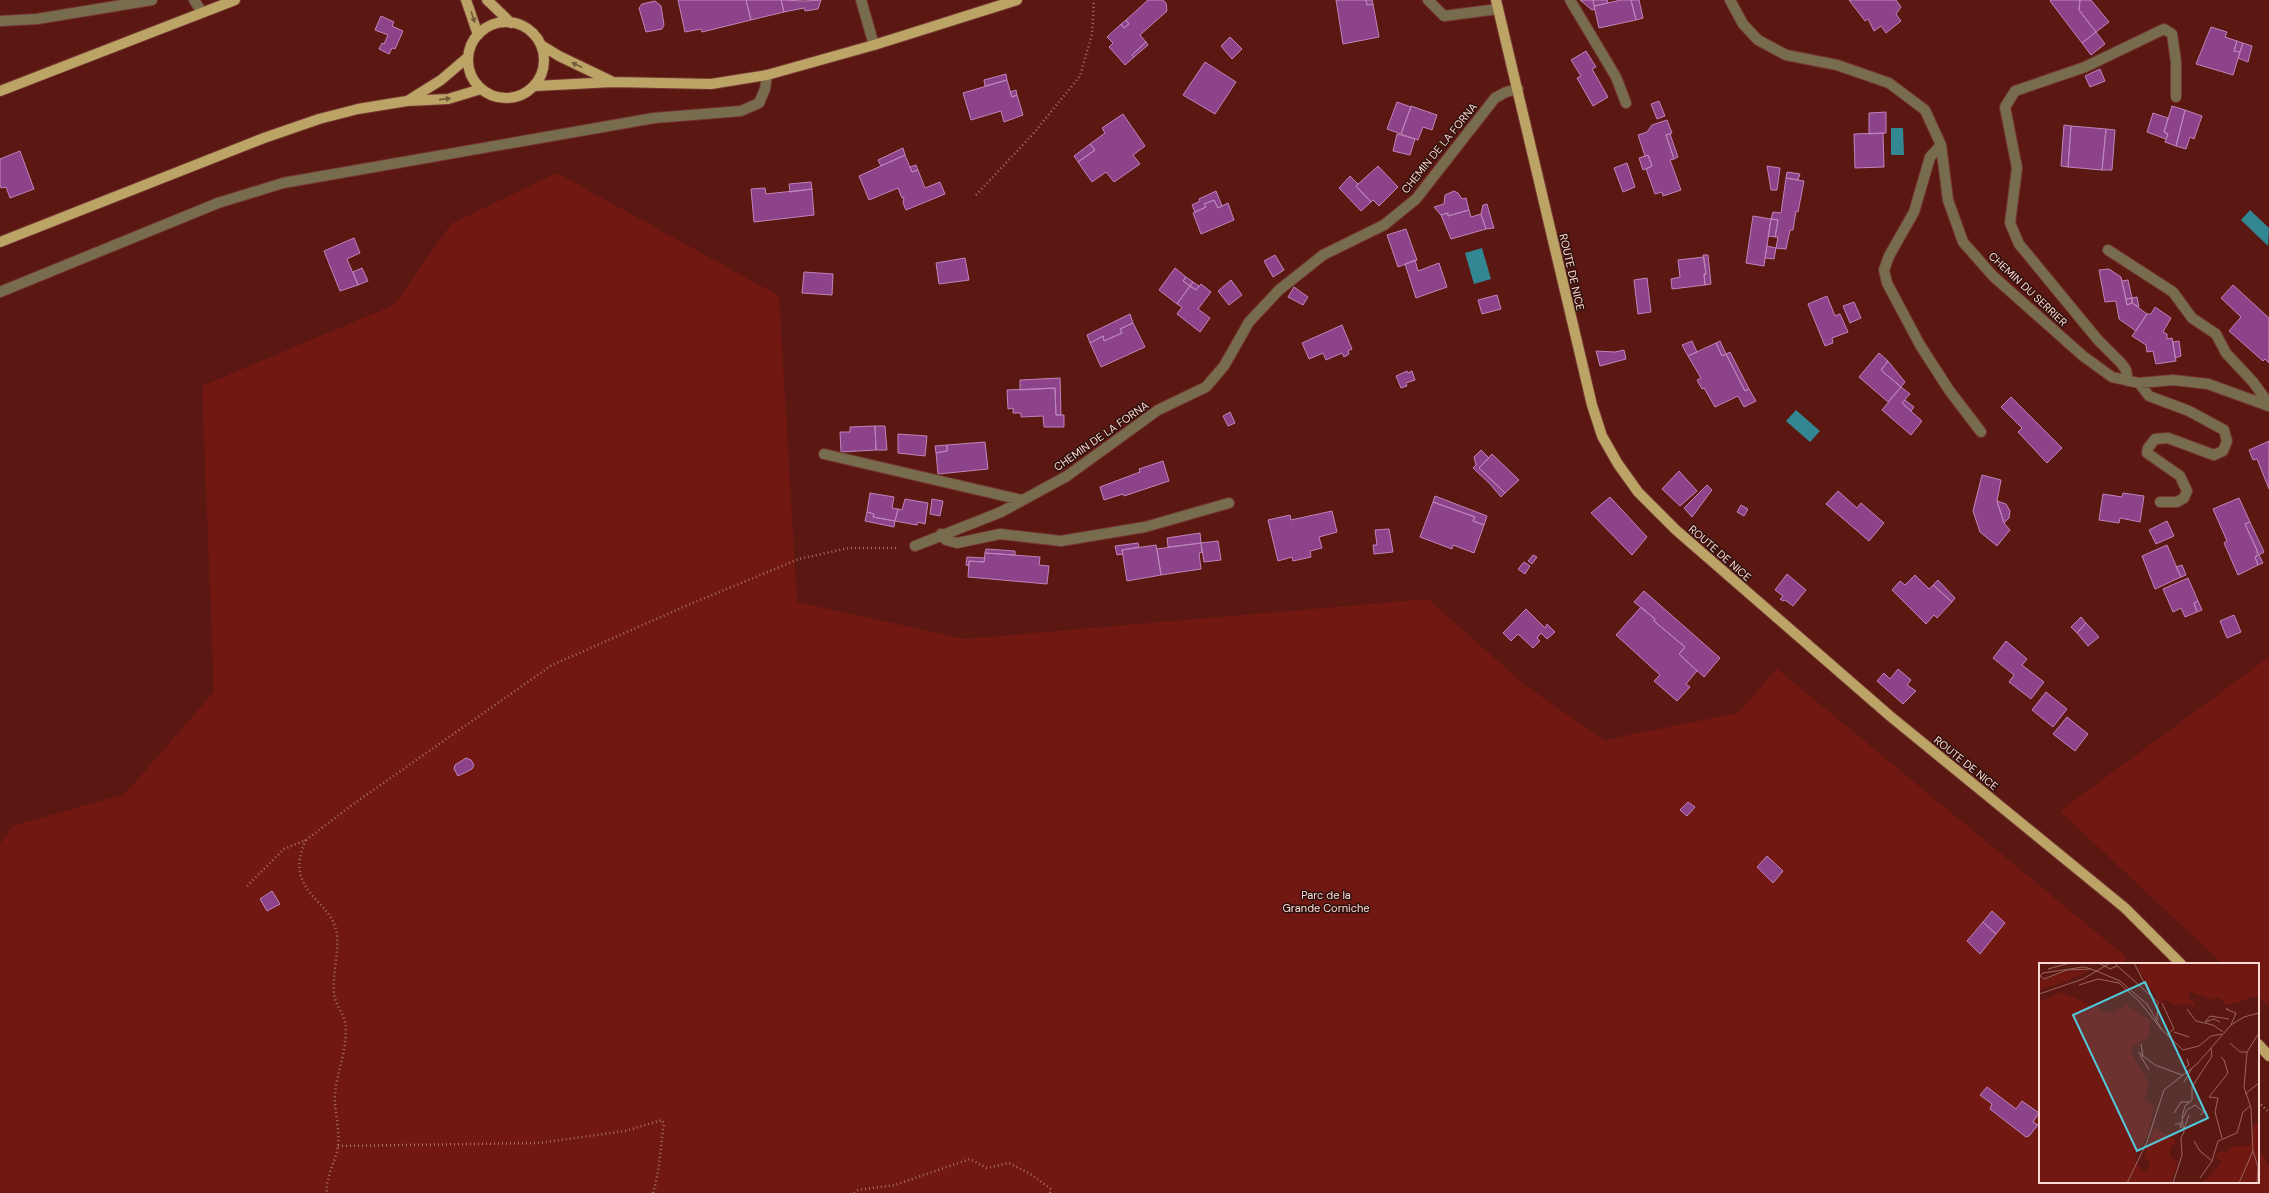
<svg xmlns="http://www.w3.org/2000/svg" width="2269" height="1193" viewBox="0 0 2269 1193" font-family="'DM Sans',sans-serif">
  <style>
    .green { fill: #721812 }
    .water { fill: #338793 }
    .building { fill: #8c438a; stroke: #be85ba }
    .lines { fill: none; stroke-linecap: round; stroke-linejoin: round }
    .minor-casing { stroke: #753731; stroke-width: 12 }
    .major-casing { stroke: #753731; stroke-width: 12 }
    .path { stroke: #a6716b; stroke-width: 2.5; stroke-dasharray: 1 3; stroke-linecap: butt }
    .minor { stroke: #786c4f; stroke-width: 10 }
    .major { stroke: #bca467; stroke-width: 10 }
    .oneway { fill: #755a3a }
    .labels { text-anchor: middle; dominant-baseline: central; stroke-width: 3; stroke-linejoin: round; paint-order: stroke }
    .street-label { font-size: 11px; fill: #fcd9d3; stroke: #2e100d }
    .park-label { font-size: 11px; fill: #f9dcd8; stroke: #2e100d }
    .inset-road { fill: none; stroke: #9b655f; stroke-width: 1 }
    .view { fill: #53cadc; fill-opacity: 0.15; stroke: #53cadc; stroke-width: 2 }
    .inset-edge { fill: none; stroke: #fcd9d3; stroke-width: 2 }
  </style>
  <rect width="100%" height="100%" fill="#5b1812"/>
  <path class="green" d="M557 173 779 296 797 602 965 639 1428 599 1527 687 1605 740 1738 713 1777 669 2126 957 2123 964H2040V1182H2258V1149L2269 1165V1193H0V844L13 826 125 794 214 692 202 386 394 305 451 224Z
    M2269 657V1007L2258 997V964H2223L2060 811Z"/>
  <path class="water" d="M1891 128H1903L1904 155H1891Z
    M2250 210 2269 228 2268 246 2241 220Z
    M1482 248 1491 279 1474 284 1465 253Z
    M1796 410 1820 431 1810 442 1786 421Z"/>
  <path class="building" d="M678 0H746L751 20 702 32 701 29 685 32Z
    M746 0H781L784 12 751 20Z
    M781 0 805 1 821 0 818 9 805 11 804 8 784 12Z
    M1148 0H1163L1166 3 1167 11 1140 35 1146 42 1132 55 1134 57 1125 65 1109 47 1113 43 1107 37 1121 24 1124 28 1129 24 1126 20Z
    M1336 0H1366L1367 5 1373 4 1379 37 1343 44Z
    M1366 0H1372L1373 4 1367 5Z
    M1580 0H1593L1595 9 1592 10Z
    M1593 0H1607L1608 3 1594 6Z
    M1621 0H1631L1636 20 1599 28 1594 6Z
    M1631 0H1639L1643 18 1636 20Z
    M1849 0H1896L1901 7 1896 14 1901 21 1886 33 1881 26 1874 31 1868 19 1865 21Z
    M2051 0H2080L2079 10 2096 32 2082 43 2050 1Z
    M2080 0H2091L2109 22 2096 32 2079 10Z
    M655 1 661 6 664 25 662 29 646 32 639 8 642 4Z
    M381 16 394 22 392 26 403 31 395 49 392 48 389 54 379 49 382 43 384 44 388 35 375 30Z
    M1126 20 1129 24 1124 28 1121 24Z
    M2211 27 2227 32 2225 37 2237 41 2234 51 2240 52 2233 75 2196 64Z
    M2096 32 2105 44 2091 55 2082 43Z
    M1230 37 1242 49 1232 59 1221 46Z
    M2237 41 2243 43 2240 52 2234 51Z
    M1146 42 1148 45 1134 57 1132 55Z
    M2243 43 2252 46 2248 62 2238 58Z
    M1586 51 1596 67 1592 69 1608 97 1593 106 1577 78 1581 76 1571 60Z
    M1205 62 1236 82 1215 114 1183 95Z
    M2100 69 2105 81 2090 87 2085 76Z
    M1006 74 1007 80 985 86 984 80Z
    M1007 80 1012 97 1017 95 1023 115 1004 122 1001 111 971 120 963 93Z
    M1016 90 1017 95 1012 97 1010 92Z
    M1659 101 1665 116 1657 119 1651 104Z
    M1397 102 1411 107 1401 134 1387 129Z
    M1411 106 1437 115 1432 130 1423 127 1418 140 1401 134Z
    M2172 106 2185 110 2176 146 2165 142 2168 134 2164 132Z
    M2185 110 2202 116 2194 139 2190 137 2186 149 2176 146Z
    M1886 112V133L1869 134V113Z
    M2153 113 2168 118 2164 132 2168 134 2166 139 2147 132Z
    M1123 114 1145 146 1133 155 1140 164 1114 182 1106 172 1092 182 1078 162 1095 150 1090 144 1105 133 1102 128Z
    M1667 120 1672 133 1666 135 1674 159 1670 160 1681 190 1663 196 1662 192 1655 194 1646 169 1652 166 1648 155 1645 156 1638 135 1647 132 1652 125Z
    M2064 125 2071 126 2068 167 2061 166Z
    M2071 126 2106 129 2102 170 2068 167Z
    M2106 129 2115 130 2112 170H2102Z
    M1883 133 1884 167 1855 168 1854 134Z
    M1397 134 1415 139 1410 155 1393 151Z
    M1670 134 1678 157 1674 159 1666 135Z
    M1090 144 1095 150 1078 162 1074 156Z
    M903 148 905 155 881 166 878 160Z
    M20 151 34 189 10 198 6 187 1 188 0 185V159Z
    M905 155 912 172 918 170 925 188 940 182 945 194 906 210 903 203 904 197 902 198 898 188 869 200 859 176Z
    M1648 155 1652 166 1643 170 1639 158Z
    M1627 163 1635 187 1623 192 1614 168Z
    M916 165 918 170 912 172 910 167Z
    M1378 166 1398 187 1379 206 1373 200 1371 202 1356 186Z
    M1767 166 1780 168 1777 190H1771Z
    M1787 172 1800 174 1798 180 1786 178Z
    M1350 176 1358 184 1356 186 1371 202 1361 211 1339 188Z
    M1786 178 1804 181 1798 212 1796 211 1793 230H1790L1786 249 1776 248 1778 237H1775L1778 220 1771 219 1773 212 1781 213Z
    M811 182 812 189 790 192 789 184Z
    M765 188 766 194 812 189 814 215 754 222 751 189Z
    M1216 191 1222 206 1218 208 1214 200 1204 204 1206 207 1195 212 1192 205 1200 201 1199 199Z
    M1454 191 1458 193 1462 199 1466 198 1469 210 1448 216V213L1441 215 1434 207 1444 204 1445 195Z
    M1214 200 1218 208 1228 203 1234 220 1201 234 1193 213 1206 207 1204 204Z
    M1487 204 1492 222 1494 228 1486 229 1481 214 1483 205Z
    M1469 210 1471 217 1481 214 1486 229 1451 239 1441 215 1448 213V216Z
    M1753 216 1771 219 1764 266 1746 263Z
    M1771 219 1778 220 1775 237 1768 236Z
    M1406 229 1417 260 1398 267 1387 235Z
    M354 238 360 253 347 259 358 285 340 291 324 251Z
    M1767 246 1776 248 1774 259 1765 258Z
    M1275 255 1284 270 1273 277 1264 261Z
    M1703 255H1708L1711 284 1705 285 1704 274H1706Z
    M1704 257 1706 274H1704L1705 285 1672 289 1671 279 1680 277 1678 260Z
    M965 258 969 280 939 284 936 263Z
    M1415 260 1418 271 1439 263 1447 287 1416 298 1405 264Z
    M362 268 368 281 358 285 353 272Z
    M1175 268 1186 277 1183 281 1190 286 1177 304 1159 290Z
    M2109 269 2121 277 2127 305 2132 303 2147 314 2136 331 2119 319 2116 301 2105 302 2099 270Z
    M804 272 833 274 832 295 802 293Z
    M1186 277 1193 282 1190 286 1183 281Z
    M1647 278 1651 312 1638 314 1634 280Z
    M1231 280 1242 295 1229 305 1218 291Z
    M2128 280 2132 298 2126 299 2122 281Z
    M1193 282 1199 286 1196 290 1190 286Z
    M1201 284 1211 292 1198 309 1210 318 1200 332 1177 314 1182 307 1177 304 1190 286 1196 290Z
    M2233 285 2269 318V363L2265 359 2263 361 2229 331 2241 317 2221 298Z
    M1294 287 1308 297 1303 305 1288 297Z
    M1497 295 1501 309 1482 314 1478 300Z
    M1827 296 1835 316 1840 314 1848 332 1832 338 1833 343 1825 346 1808 304Z
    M2137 297 2139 307 2132 303V298Z
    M2132 298V303L2127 305 2126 299Z
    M1854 302 1861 318 1850 323 1843 306Z
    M2155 307 2171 318 2163 332 2167 334V339L2172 338 2176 361 2156 364 2153 351 2147 352 2146 345 2132 336 2147 314H2151Z
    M1130 314 1133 323 1120 329 1122 333 1104 341 1103 336 1090 343 1087 335Z
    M1133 323 1145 347 1101 367 1090 343 1103 336 1104 341 1122 333 1120 329Z
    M1342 325 1352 349 1348 351 1349 354 1344 357 1342 353 1326 360 1323 353 1309 359 1302 343Z
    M1692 341 1697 352 1688 356 1682 345Z
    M1720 341 1726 354 1722 356 1716 343Z
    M2179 341 2181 356 2175 358 2173 342Z
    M1716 343 1722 356 1726 354 1745 391 1749 389 1756 401 1744 407 1738 396 1715 407 1704 388 1702 389 1697 380 1701 378 1688 356Z
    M1624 350 1626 359 1600 366 1596 351 1615 352Z
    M1730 352 1749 389 1745 391 1726 354Z
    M1879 353 1888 361 1881 370 1901 387 1888 402 1859 377Z
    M1888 361 1905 382 1901 387 1881 370Z
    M1407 371 1408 373 1412 371 1415 380 1406 383 1407 386 1401 388 1396 376Z
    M1060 378 1061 415H1056L1055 388 1020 390V380Z
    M1901 387 1910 394 1902 403 1922 421 1911 435 1882 410Z
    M1055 388 1056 415H1064V427H1044L1043 416 1021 417V413H1013V408L1008 409 1007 390Z
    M2011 397 2062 448 2047 463 2018 432 2022 428 2001 407Z
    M1905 400 1914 407 1911 411 1902 403Z
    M1230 412 1235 423 1228 426 1223 416Z
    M875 426H885L887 450H876Z
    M875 426 876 450 841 452 840 432H850V427Z
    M898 434 927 436 925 456 898 453Z
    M2269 441V489L2257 459 2253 460 2249 450Z
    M985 442 988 469 938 474 936 453 947 451V445Z
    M947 445V451L936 453 935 446Z
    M1481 450 1489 458 1479 468 1505 493 1501 497 1490 484 1473 468 1476 465 1474 457Z
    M1492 454 1519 480 1505 493 1479 468Z
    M1163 461 1169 481 1124 496 1123 494 1104 500 1100 487 1140 472 1139 469Z
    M1679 471 1697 491 1680 506 1662 489Z
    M1982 475 2001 480 1997 501 2004 523 2010 530 1997 546 1980 532 1973 511Z
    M1707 485 1712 490 1692 517 1684 508Z
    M1838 491 1857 508 1861 503 1884 523 1869 541 1826 504Z
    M870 493 894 497 892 508 898 509 895 521 873 517 874 514 867 512Z
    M2123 493 2144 496 2140 522 2120 518 2119 523 2099 520 2103 494 2122 497Z
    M1435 496 1487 516 1484 525 1473 521 1475 517 1433 502Z
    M1610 497 1647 537 1632 555 1591 513Z
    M2239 498 2250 522 2245 524 2257 550V556L2255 557 2258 565 2238 575 2224 543 2227 541 2213 509Z
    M905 499 928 503 925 524 918 522 917 525 895 521 898 509 902 510Z
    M932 499 943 501 940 516 930 514Z
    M1997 501 2006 504 2010 511 2009 518 2004 523Z
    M1433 502 1475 517 1473 521 1484 525 1474 553 1453 545 1452 549 1420 537Z
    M1741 505 1748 509 1744 516 1737 512Z
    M1332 511 1337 532 1319 537 1322 548 1310 551 1311 557 1293 561 1292 557 1278 561 1268 520 1290 515 1291 520Z
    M867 512 874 514 873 517 895 521 894 527 865 521Z
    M2167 521 2174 536 2156 544 2149 530Z
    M2250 522 2264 552 2259 555 2245 524Z
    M1389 529 1393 552 1374 554 1373 545H1377L1375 530Z
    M1200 533 1201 543 1168 547 1167 538Z
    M1218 541 1221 560 1204 562 1201 543Z
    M1138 543 1139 547 1122 550 1123 554 1117 555 1115 546Z
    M1201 543 1202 552 1199 553 1201 569 1161 575 1157 549Z
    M1156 545 1161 575 1127 581 1122 550Z
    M2167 545 2181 577 2155 589 2142 556Z
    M986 549 1015 551V555L985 553Z
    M985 553 1040 557 1039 565 1049 566 1047 584 968 577 969 561 984 562Z
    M1533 555 1537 557 1532 564 1528 561Z
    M2259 555 2263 563 2258 565 2255 557Z
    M967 557 985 558 984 562 969 561V566L966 565Z
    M1524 562 1530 566 1525 574 1518 569Z
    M2182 565 2186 575 2181 577 2176 567Z
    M1787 574 1806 590 1793 606 1785 600 1783 601 1780 599 1783 596 1775 590Z
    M1915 575 1929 589 1933 585 1952 602 1937 618 1934 615 1926 624 1892 590 1900 581 1905 585Z
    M2188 578 2198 601 2194 603 2197 612 2185 617 2181 608 2173 612 2163 589Z
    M1938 580 1955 598 1952 602 1933 585Z
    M1644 591 1720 658 1704 677 1679 654 1685 647 1654 621 1655 619 1634 602Z
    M2198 601 2202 610 2197 612 2194 603Z
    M1641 607 1655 619 1654 621 1685 647 1679 654 1697 671 1686 684 1690 687 1677 701 1654 681 1660 675 1616 635Z
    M1526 609 1545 628 1547 624 1555 632 1547 639 1541 633 1537 638 1540 641 1533 648 1518 634 1511 641 1503 633Z
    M2234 615 2241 632 2227 638 2220 621Z
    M2081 617 2086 623 2077 633 2071 627Z
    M2086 623 2099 637 2088 646 2077 633Z
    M2006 641 2027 659 2022 665 2044 682 2031 699 2009 682 2014 675 1993 658Z
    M1898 669 1911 680 1907 685 1916 691 1903 704 1877 681 1884 673 1890 679Z
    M2046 692 2067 709 2053 727 2032 710Z
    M2067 717 2088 734 2075 751 2053 734Z
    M466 758 471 760 474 765 472 769 458 776 454 769 455 765Z
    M1688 802 1695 807 1687 816 1680 810Z
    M1767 856 1783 871 1773 883 1757 867Z
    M272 891 280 904 267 911 260 899Z
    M1992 911 2005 923 1996 934 1983 922Z
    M1983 922 1996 934 1980 954 1967 941Z
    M1987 1087 2016 1109 2022 1101 2039 1113 2033 1122 2038 1125 2029 1136 2026 1137 1990 1109 1992 1104 1980 1095Z"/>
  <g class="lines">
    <defs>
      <path id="minor" d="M194 0 201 11
        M861 0 874 45
        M1428 0 1444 16 1498 9
        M1570 0 1616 77 1626 103
        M1730 0 1743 24 1758 40 1786 55 1837 65 1889 83 1925 110 1941 145 1948 200 1963 242 1993 276 2083 356 2112 377 2139 383 2173 380 2208 384 2269 406
        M0 21 37 19 152 0
        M1941 145 1930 157 1914 212 1889 256 1884 270 1887 283 1920 345 1949 390 1981 432
        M2108 250 2173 292 2192 318 2216 334 2226 353 2253 382 2269 404
        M0 292 218 203 283 183 654 118 741 111 759 103 765 89 767 75
        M2128 381 2126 370 2121 363 2098 340 2019 244 2010 223 2017 168 2005 107 2015 91 2085 67 2164 29 2172 34 2176 62V97
        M2139 383 2149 396 2189 411 2224 430 2227 441 2223 451 2214 455 2168 438 2155 439 2148 448 2147 453 2180 476 2187 491 2184 498 2177 502H2160
        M824 454 1022 500
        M941 534 946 540 957 543 1000 534 1061 541 1145 527 1229 503
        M915 546 1001 512 1067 476 1158 410 1206 387 1224 366 1249 322 1279 290 1323 255 1384 225 1416 199 1495 98 1506 92 1518 89"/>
      <path id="major" d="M466 0 478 35
        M487 0 511 23
        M1496 0 1592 405 1602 436 1618 464 1638 492 1676 530 1890 716 2125 908 2181 964
        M468 60a38 38 0 1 1 76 0a38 38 0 1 1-76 0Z
        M541 45 559 56 611 81
        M535 86 613 82 711 84 767 75 874 45 1017 0
        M0 91 235 0
        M409 100 441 80 468 57
        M0 242 264 138 319 119 358 109 407 101 448 99 481 89
        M2258 1044 2269 1056"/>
    </defs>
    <use href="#minor" class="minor-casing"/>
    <use href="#major" class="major-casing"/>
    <path class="path" d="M976 195 1033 134 1080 76 1092 34 1094 0
      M306 840C281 893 335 900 337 936 339 955 332 975 334 994 335 1004 343 1013 345 1022 349 1045 337 1071 335 1094 334 1111 340 1129 338 1146 336 1161 325 1178 327 1193
      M247 886 284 849 306 840 352 805 552 665 688 605 799 559 849 548H899
      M2258 1102 2269 1112
      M338 1146 539 1143 625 1131 662 1120 664 1124C660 1147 660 1170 653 1193
      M854 1193 858 1190 895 1185 970 1159 987 1168 1009 1163 1032 1175 1051 1189 1050 1193"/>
    <use href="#minor" class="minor"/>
    <use href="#major" class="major"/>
  </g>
  <defs><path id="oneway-solid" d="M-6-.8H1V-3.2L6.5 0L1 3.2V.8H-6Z"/></defs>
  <g class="oneway">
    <use href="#oneway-solid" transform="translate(473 17) rotate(71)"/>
    <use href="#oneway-solid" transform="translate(577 65) rotate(-155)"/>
    <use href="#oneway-solid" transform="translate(445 99) rotate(-6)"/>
  </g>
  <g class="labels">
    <g class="street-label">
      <text transform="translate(1439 148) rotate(-51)">CHEMIN DE LA FORNA</text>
      <text transform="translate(1572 272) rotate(77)">ROUTE DE NICE</text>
      <text transform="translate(2028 289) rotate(43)">CHEMIN DU SERRIER</text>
      <text transform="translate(1101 436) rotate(-35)">CHEMIN DE LA FORNA</text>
      <text transform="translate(1720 553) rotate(41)">ROUTE DE NICE</text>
      <text transform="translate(1966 763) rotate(39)">ROUTE DE NICE</text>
    </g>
    <g class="park-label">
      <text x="1326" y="895">Parc de la<tspan x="1326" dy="13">Grande Corniche</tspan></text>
    </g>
  </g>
  <g transform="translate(2039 963)">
    <rect width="220" height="220" fill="#5b1812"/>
    <path d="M102 0H220V32L189 42 184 41V37L176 34 172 37 152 29 149 36 156 39 155 44 147 41 134 42 128 36 121 40 99 5ZM51 7 30 17 0 27V18L28 8ZM23 29 70 51 88 42 111 57 110 74 92 84 95 95 110 121 106 136 115 144 108 173 96 194 99 203 107 210 112 198 105 194 115 165 136 176V182H132L131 193 139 198 132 220H0V39ZM220 147V220H164L183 199 176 193 179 189 189 188 194 183H211L213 165 219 160Z" fill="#721812"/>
    <path class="inset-road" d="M60 0 71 6 78 3M75 0 119 39 118 57M95 0 111 31M9 6 31 0M52 6 28 7 5 16 1 13 4 10 44 4 49 5 60 9 81 18 108 41 123 67 144 87 160 83 172 73 183 71M40 22 59 16 80 20 100 38 123 67M0 31 44 16 71 0M123 40 135 66 128 72M189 45 187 46 197 50 192 62M148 46 157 58 174 62 184 69M166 59 171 53 190 56M166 59 175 56 181 59M135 69 150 74M191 80 201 89H208M102 81 104 94M99 89 116 102 143 112M101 92 110 107M182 94 185 97 189 110 170 134 179 135 176 149 183 175M147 109 146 105 150 102 148 96M145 119 153 105M206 131 220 120M135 150 142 139H151M144 155 148 147 156 142 165 149 161 152M136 162 140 160 142 165V158M145 166 150 152M155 178 161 188 173 198 161 215M173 198 179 178 198 170 204 149 211 143M88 220 108 179 125 127 158 101 192 62 205 54 220 50M134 220 143 192 142 175 145 169 143 154 146 143 153 137V124L173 93 172 85M200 220 214 188M218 220 219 204 214 188 212 145 205 124 208 89 220 70"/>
    <path class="view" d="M106 19 169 155 98 188 34 52Z"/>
    <rect width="220" height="220" class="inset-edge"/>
  </g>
</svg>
